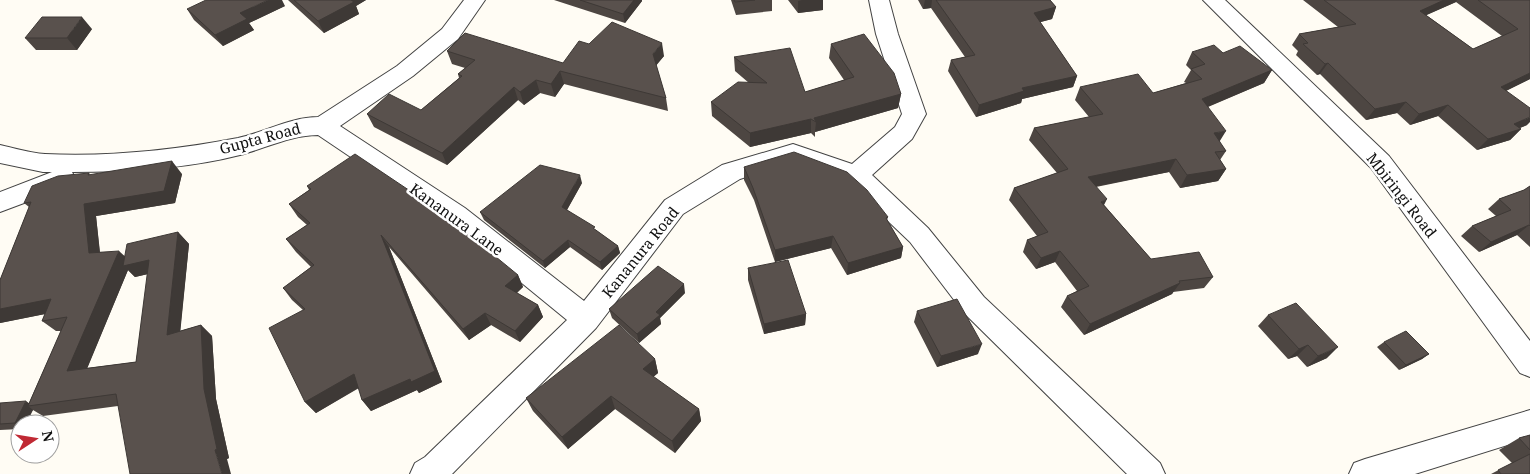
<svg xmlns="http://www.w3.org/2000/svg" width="1530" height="474" viewBox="0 0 1530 474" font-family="'Noto Serif',serif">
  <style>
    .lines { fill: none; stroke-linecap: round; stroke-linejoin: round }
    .street-casing { stroke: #434343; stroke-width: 2 }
    .street { fill: #fff; fill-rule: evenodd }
    .wall { fill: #4d4642; fill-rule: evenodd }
    .shaded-wall { fill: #3e3936 }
    .building { fill: #59514d; stroke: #3e3936 }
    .labels { text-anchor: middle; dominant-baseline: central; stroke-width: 5; stroke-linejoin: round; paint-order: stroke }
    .street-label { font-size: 15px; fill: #101010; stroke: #fff }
  </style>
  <rect width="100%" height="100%" fill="#fffcf4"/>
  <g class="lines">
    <defs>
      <path id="street" d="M464 0H485L458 39 413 76 340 126 465 208 584 301 665 200 722 165 793 144 852 164 895 127 902 114 876 34 869 0H889L898 34 926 114 912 139 872 175 928 228 984 297 1160 463 1165 474H1127L964 313 910 242 847 182 792 162 740 179 683 214 596 328 452 474H410L415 463 425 457 567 320 447 222 318 135C292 135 266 148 240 155 186 169 128 172 72 172L75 178 72 185 0 212V192L52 172H43L0 163V145C14 148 30 153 45 154 109 157 175 150 238 138 265 132 291 117 318 117L397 66 442 29Z
        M1203 0H1225L1389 156 1530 341V377L1520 373 1371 168Z
        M1530 410V438L1415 474H1349L1354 463 1365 459Z"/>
    </defs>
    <use href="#street" class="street-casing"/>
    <use href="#street" class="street"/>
  </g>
  <path class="wall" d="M288 0H366L356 6 359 14 324 33Z
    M554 0H642V1L625 23Z
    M731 0H772V11L736 15Z
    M788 0H823V10L798 13Z
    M918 0H1050L1056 7 1052 19 1040 22 1077 76 1073 87 1022 99 1021 103 976 117 948 71 951 60 965 57 931 8 923 9Z
    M1303 0H1530V79L1506 91 1527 125 1520 128 1521 129 1510 140 1477 150 1438 116 1410 125 1397 113 1366 120 1320 74 1317 75 1296 55 1298 51 1292 45 1299 34 1338 27ZM1456 2 1502 36 1473 49 1426 15Z
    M285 6 249 23 254 30 223 46 194 20 187 9Z
    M92 29 77 50H36L25 38Z
    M589 44 664 56 656 65 666 98 668 111 564 84 555 97 540 93 524 105 518 100 447 165 374 127 367 114 421 110 459 78 458 74 465 68 452 64 447 51 563 63Z
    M831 44 901 94 898 108 815 132V137L811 133 750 147 712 116 711 102 749 83 735 71 734 57 805 92 844 80 829 58Z
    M1192 52 1223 53 1272 70 1264 83 1208 107 1219 141 1226 151 1220 160 1226 169 1218 181 1180 188 1169 172 1096 187 1104 205 1151 259 1213 277 1204 288 1173 292 1172 294 1084 335 1061 307 1067 296 1077 291 1055 262 1036 269 1023 252 1027 240 1037 236 1009 200 1014 188 1057 173 1029 140 1034 128 1089 117 1075 100 1080 87 1153 93 1186 83 1184 82 1191 70 1186 65Z
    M744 167 888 217 887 220 903 247 901 258 847 275 831 248 775 262 754 200 744 180Z
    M89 173 90 175 182 174 175 203 96 216 100 252 125 256 178 232 189 244 180 331 201 325 212 336 216 399 229 458 227 459 118 406 43 416 33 410 20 424V429L0 430V403H29L61 331H56L42 321 45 314 0 323V280L29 207 24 203ZM128 270 135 277 148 274 136 362 87 368Z
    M582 183 567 210 618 246 620 253 602 270 570 247 545 268 484 220 480 212Z
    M307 186 518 275 523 287 517 293 538 305 543 317 520 342 491 325 469 340 389 247 442 382 419 393 417 390 371 411 362 400 359 388 316 413 305 402 303 310 292 300 283 288 311 267 296 252 286 239 307 225 298 217 289 204 309 190Z
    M1530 186V247L1517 235 1479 252 1461 236 1472 226 1496 216 1488 209 1499 199 1524 190Z
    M748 268 806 314 805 325 764 334 748 280Z
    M685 293 660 318 661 324 639 343 612 318 609 309Z
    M917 311 978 354 937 367 914 322Z
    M1268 315 1327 358 1307 367 1297 356 1288 359 1258 326Z
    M1384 342 1429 354 1422 359 1399 370 1377 347Z
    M655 359 658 373 653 377 699 409 701 421 675 453 615 409 568 449 533 411 526 398Z
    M1530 435V474H1491L1512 463 1499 450 1519 438Z"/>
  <path class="shaded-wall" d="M268 0H282L285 6 249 23 254 30 223 46 215 35 240 13Z
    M349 0H366L356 6 359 14 324 33 318 21Z
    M634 0H642V1L625 23 623 14Z
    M802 0H823V10L798 13V1Z
    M925 0H932L931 8 923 9Z
    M1444 0H1457L1456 2 1411 22 1420 11Z
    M1056 7 1052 19 1030 25 1034 13Z
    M82 17 92 29 77 50 67 38Z
    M662 43 664 56 655 67 653 54Z
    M1328 63 1320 74 1317 75 1325 64Z
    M1272 70 1264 83 1195 112 1202 99Z
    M560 71 564 84 555 97 551 84Z
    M1530 73V79L1491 98 1501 87Z
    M1077 76 1073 87 1022 99 1021 103 976 117 979 105 1022 88Z
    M536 80 540 93 524 105 520 92Z
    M514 87 518 100 447 165 442 153Z
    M901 94 898 108 815 132 816 122 814 118Z
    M1406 102 1397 113 1366 120 1375 109Z
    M1448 105 1438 116 1410 125 1419 114Z
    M1530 117V122L1527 125 1506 133 1521 129 1510 140 1477 150 1488 139 1514 124Z
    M811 119V133L750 147V133Z
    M1226 131 1218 144 1214 133Z
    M1176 159 1169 172 1082 189 1088 177Z
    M172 161 182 174 175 203 96 216 101 265 89 253 84 204Z
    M1226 169 1218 181 1180 188 1187 175Z
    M580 175 582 183 564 215 562 207Z
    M1107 199 1101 211V202Z
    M1529 225 1517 235 1479 252 1491 242Z
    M178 232 189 244 179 345 167 335Z
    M381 235 389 247 442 382 419 393 417 390 371 411 362 400 410 379Z
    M833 236 831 248 775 262V250Z
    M568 240 570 247 545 268 543 261Z
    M618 246 620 253 602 270 600 262Z
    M903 247 901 258 847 275 848 263Z
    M119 251 131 262 149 260 161 271 135 277 128 270 82 381 67 371Z
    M1060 251 1055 262 1036 269 1041 258Z
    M518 275 523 287 510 298 505 286Z
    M1180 283 1172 294 1084 335 1090 324Z
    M684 284 685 293 660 318 661 324 639 343 637 334 656 312Z
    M51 299 65 310 0 323V309Z
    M538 305 543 317 520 342 515 331Z
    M485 313 491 325 469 340 463 329Z
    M806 314 805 325 764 334V324Z
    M201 325 212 336 216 399 229 458 227 459 231 474H222L215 450 204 389Z
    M982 344 978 354 937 367 941 356Z
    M1308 345 1297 356 1288 359 1299 349Z
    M1338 347 1327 358 1307 367 1318 356Z
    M1429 354 1422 359 1399 370 1406 365Z
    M655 359 658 373 646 383 643 369Z
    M354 374 363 385 316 413 305 402Z
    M611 396 615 409 568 449 562 437Z
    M26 401 33 406H28L33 410 26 424H20V426L15 423Z
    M699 409 701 421 675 453 672 441Z"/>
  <path class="building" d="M206 0H268L240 13 247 19 215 35 187 9Z
    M294 0H351L354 2 318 21Z
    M580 0H634L623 14Z
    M734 0H755L735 2Z
    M936 0H1050L1056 7 1034 13 1077 76 1022 88 1024 91 979 105 951 60 975 55Z
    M1324 0H1444L1420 11 1473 49 1518 29 1478 0H1530V73L1501 87 1530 108V117L1514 124 1521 129 1488 139 1448 105 1419 114 1406 102 1375 109 1328 63 1325 64 1303 44 1308 43 1299 34 1356 24Z
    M42 17H82L67 38H25Z
    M612 22 662 43 653 54 666 98 560 71 551 84 536 80 520 92 514 87 442 153 367 114 389 94 421 110 462 76 458 74 475 60 447 51 465 33 563 63 579 41 589 44Z
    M864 34 894 73 901 94 814 118 816 122 811 119 750 133 711 102 738 82 767 83 734 57 790 48 805 92 854 77 831 44Z
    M1214 45 1223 53 1240 46 1272 70 1202 99 1226 131 1214 133 1226 151 1215 152 1226 169 1187 175 1176 159 1088 177 1107 199 1101 202 1151 259 1199 252 1213 277 1179 281 1180 283 1090 324 1067 296 1089 286 1060 251 1041 258 1027 240 1048 232 1014 188 1068 169 1034 128 1103 114 1080 87 1138 74 1153 93 1202 79 1191 69 1205 64 1192 52Z
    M794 152 847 172 867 190 888 217 886 218 903 247 848 263 833 236 775 250 753 188 744 167Z
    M355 154 440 211 518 275 505 286 538 305 515 331 485 313 463 329 381 235 435 371 411 382 410 379 362 400 354 374 305 402 269 328 305 309 283 288 314 265 286 239 310 223 289 204 311 189 307 186Z
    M172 161 164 191 84 204 89 253 119 251 67 371 136 362 149 260 123 266 127 244 178 232 167 335 201 325 204 389 217 449 215 450 222 474H130L116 394 28 406 67 317 42 321 51 299 0 309V280L31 202 24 203 32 186 58 176 89 173 88 175Z
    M540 165 580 175 562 207 595 227 593 228 618 246 600 262 568 240 543 261 480 212Z
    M1530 186V226L1529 225 1491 242 1472 226 1511 210 1499 199 1524 190Z
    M788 260 806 314 764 324 748 268Z
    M658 266 684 284 656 312 660 315 637 334 609 309Z
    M957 299 982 344 941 356 917 311Z
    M1296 303 1338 347 1318 356 1308 345 1299 349 1268 315Z
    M619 325 655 359 643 369 699 409 672 441 611 396 562 437 526 398Z
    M1406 331 1429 354 1406 365 1384 342Z
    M26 401 15 423 0 424V403Z
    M1530 435V450L1519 438Z
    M1530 454V474H1501L1498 470Z"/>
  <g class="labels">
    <g class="street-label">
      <text transform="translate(260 138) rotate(-15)">Gupta Road</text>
      <text transform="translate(1402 195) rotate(52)">Mbiringi Road</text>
      <text transform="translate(457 219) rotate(36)">Kananura Lane</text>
      <text transform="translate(640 252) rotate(-51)">Kananura Road</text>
    </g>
  </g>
  <g transform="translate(35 439) rotate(78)"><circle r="24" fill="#ffffff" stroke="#9f9f9f"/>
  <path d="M0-4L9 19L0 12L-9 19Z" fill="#c02934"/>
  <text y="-8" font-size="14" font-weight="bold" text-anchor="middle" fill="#101010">N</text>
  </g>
</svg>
